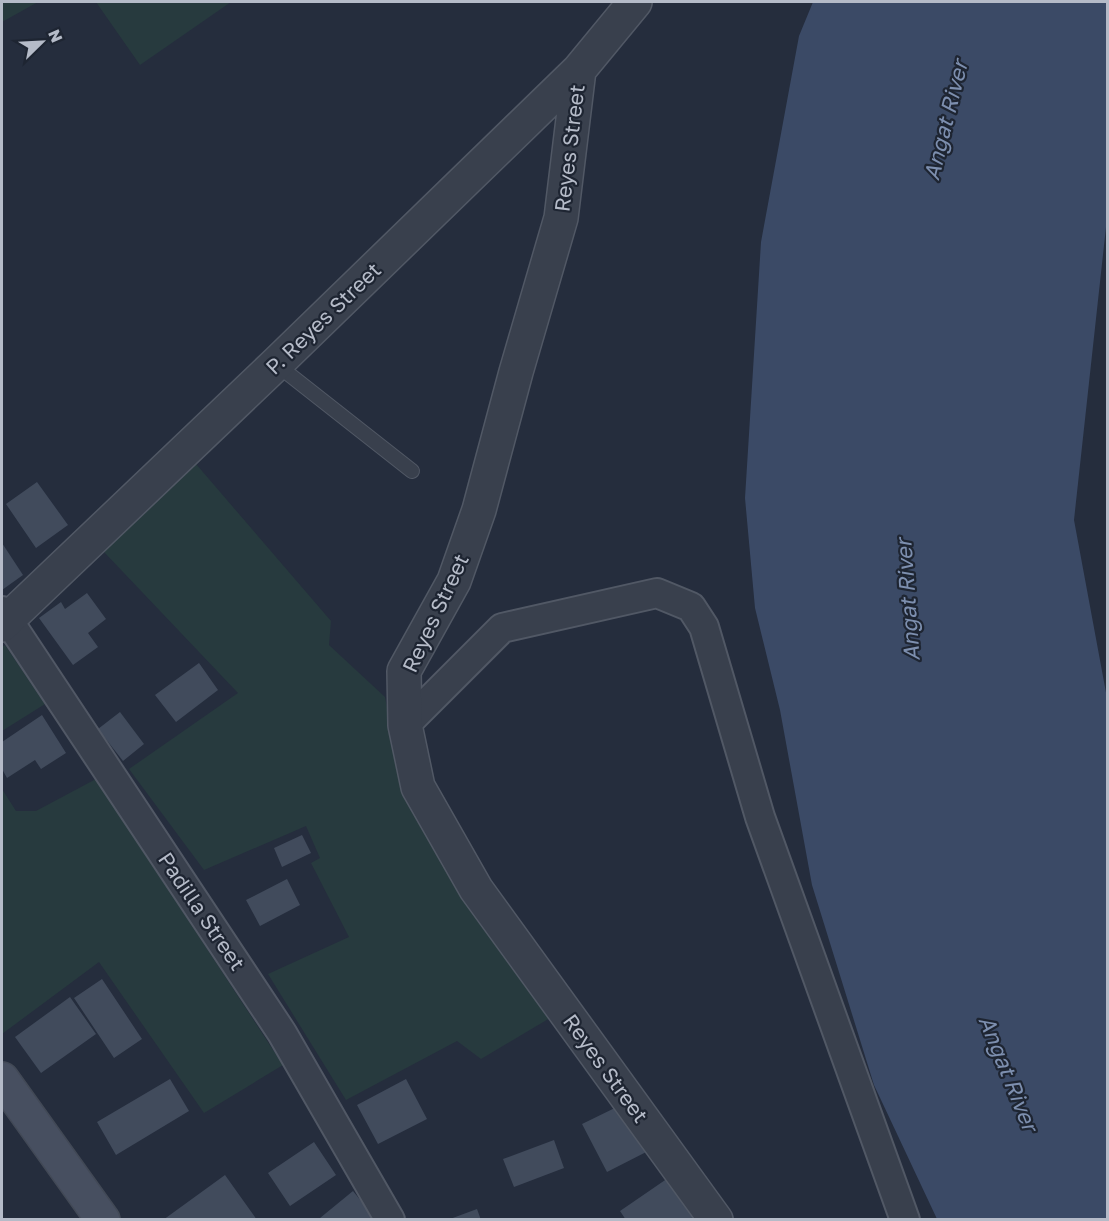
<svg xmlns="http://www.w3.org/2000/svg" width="1109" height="1221" viewBox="0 0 1109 1221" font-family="'Golos Text',sans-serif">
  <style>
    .green { fill: #273a3e }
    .water { fill: #3b4a66 }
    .building { fill: #414b5c }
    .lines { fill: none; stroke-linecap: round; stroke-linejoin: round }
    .service-casing { stroke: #515865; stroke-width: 16 }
    .minor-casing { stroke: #515865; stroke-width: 32 }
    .tertiary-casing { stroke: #515865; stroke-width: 36 }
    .secondary-casing { stroke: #424956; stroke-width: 36 }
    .service { stroke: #39404d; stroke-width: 14 }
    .minor { stroke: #39404d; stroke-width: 28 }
    .tertiary { stroke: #39404d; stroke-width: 33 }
    .secondary { stroke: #474f60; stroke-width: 33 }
    .labels { text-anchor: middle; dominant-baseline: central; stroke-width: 4.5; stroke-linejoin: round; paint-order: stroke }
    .street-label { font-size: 21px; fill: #b5bbc8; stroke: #1e2532 }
    .water-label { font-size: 22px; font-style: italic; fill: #7d8faf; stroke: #1e2532 }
  </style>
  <rect width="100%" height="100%" fill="#252d3d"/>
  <path class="green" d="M2 2H38L2 22Z
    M96 2H231L140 65Z
    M196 464 331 621 329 645 385 697 404 792 550 1018 481 1059 457 1041 346 1100 268 974 349 937 311 863 320 858 306 826 204 870 129 769 238 693 104 552Z
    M5 645 45 704 2 731V647Z
    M96 779 283 1065 204 1113 99 962 2 1034V789L16 811H36Z"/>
  <path class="water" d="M813 2H1107V218L1074 520 1107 698V1219H937L874 1085 812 885 780 710 755 608 745 498 761 242 799 36Z"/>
  <path class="building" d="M37 482 68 525 36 548 6 504Z
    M2 543 23 575 2 590Z
    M87 593 106 619 88 633 98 647 73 665 39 618 61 602 65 609Z
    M199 663 218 690 176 722 155 695Z
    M120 712 144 744 123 761 98 729Z
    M42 715 66 753 41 769 35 760 7 778 2 769V742Z
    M302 835 311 853 282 867 274 848Z
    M287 879 300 905 260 926 246 900Z
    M102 979 142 1039 114 1058 74 998Z
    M70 997 96 1034 41 1073 15 1037Z
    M170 1079 189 1111 116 1155 97 1122Z
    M406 1079 427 1119 378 1144 357 1105Z
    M623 1104 654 1148 607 1172 582 1124Z
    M554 1140 564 1168 514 1187 503 1159Z
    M314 1142 336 1175 290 1206 268 1173Z
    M225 1175 257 1220H163Z
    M671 1176 697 1214 689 1220H626L620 1211Z
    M353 1191 374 1217 371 1220H322L320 1218Z
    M477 1209 481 1220H450V1219Z"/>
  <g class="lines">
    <defs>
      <path id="service" d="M276 364 412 471"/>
      <path id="minor" d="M2 611 282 1033 390 1220
        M405 725 502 628 657 593 691 607 704 627 760 817 905 1220"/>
      <path id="tertiary" d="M579 70 561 218 516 372 479 510 454 581 404 671 405 725 418 787 476 889 716 1220
        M2 625 276 364 579 70 635 2"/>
      <path id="secondary" d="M2 1079 103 1220"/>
    </defs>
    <use href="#service" class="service-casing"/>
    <use href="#minor" class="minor-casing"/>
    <use href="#tertiary" class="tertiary-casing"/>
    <use href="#secondary" class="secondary-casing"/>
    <use href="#service" class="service"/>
    <use href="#minor" class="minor"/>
    <use href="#tertiary" class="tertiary"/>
    <use href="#secondary" class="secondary"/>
  </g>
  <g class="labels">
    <g class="street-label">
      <text transform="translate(569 148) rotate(-83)">Reyes Street</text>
      <text transform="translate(323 318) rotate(-44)">P. Reyes Street</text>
      <text transform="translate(435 613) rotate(-65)">Reyes Street</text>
      <text transform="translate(202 911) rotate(56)">Padilla Street</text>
      <text transform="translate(606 1068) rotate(54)">Reyes Street</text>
    </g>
    <g class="water-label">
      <text transform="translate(945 120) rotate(-76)">Angat River</text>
      <text transform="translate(907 600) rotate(-94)">Angat River</text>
      <text transform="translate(1009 1073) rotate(68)">Angat River</text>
    </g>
  </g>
  <rect width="1109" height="1221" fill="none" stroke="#b5bbc8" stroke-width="6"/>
  <g transform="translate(42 42) rotate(66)" stroke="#1e2532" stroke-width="4.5" paint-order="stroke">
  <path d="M0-4.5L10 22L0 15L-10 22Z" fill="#b5bbc8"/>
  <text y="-9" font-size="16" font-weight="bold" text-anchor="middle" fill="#b5bbc8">N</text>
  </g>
</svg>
